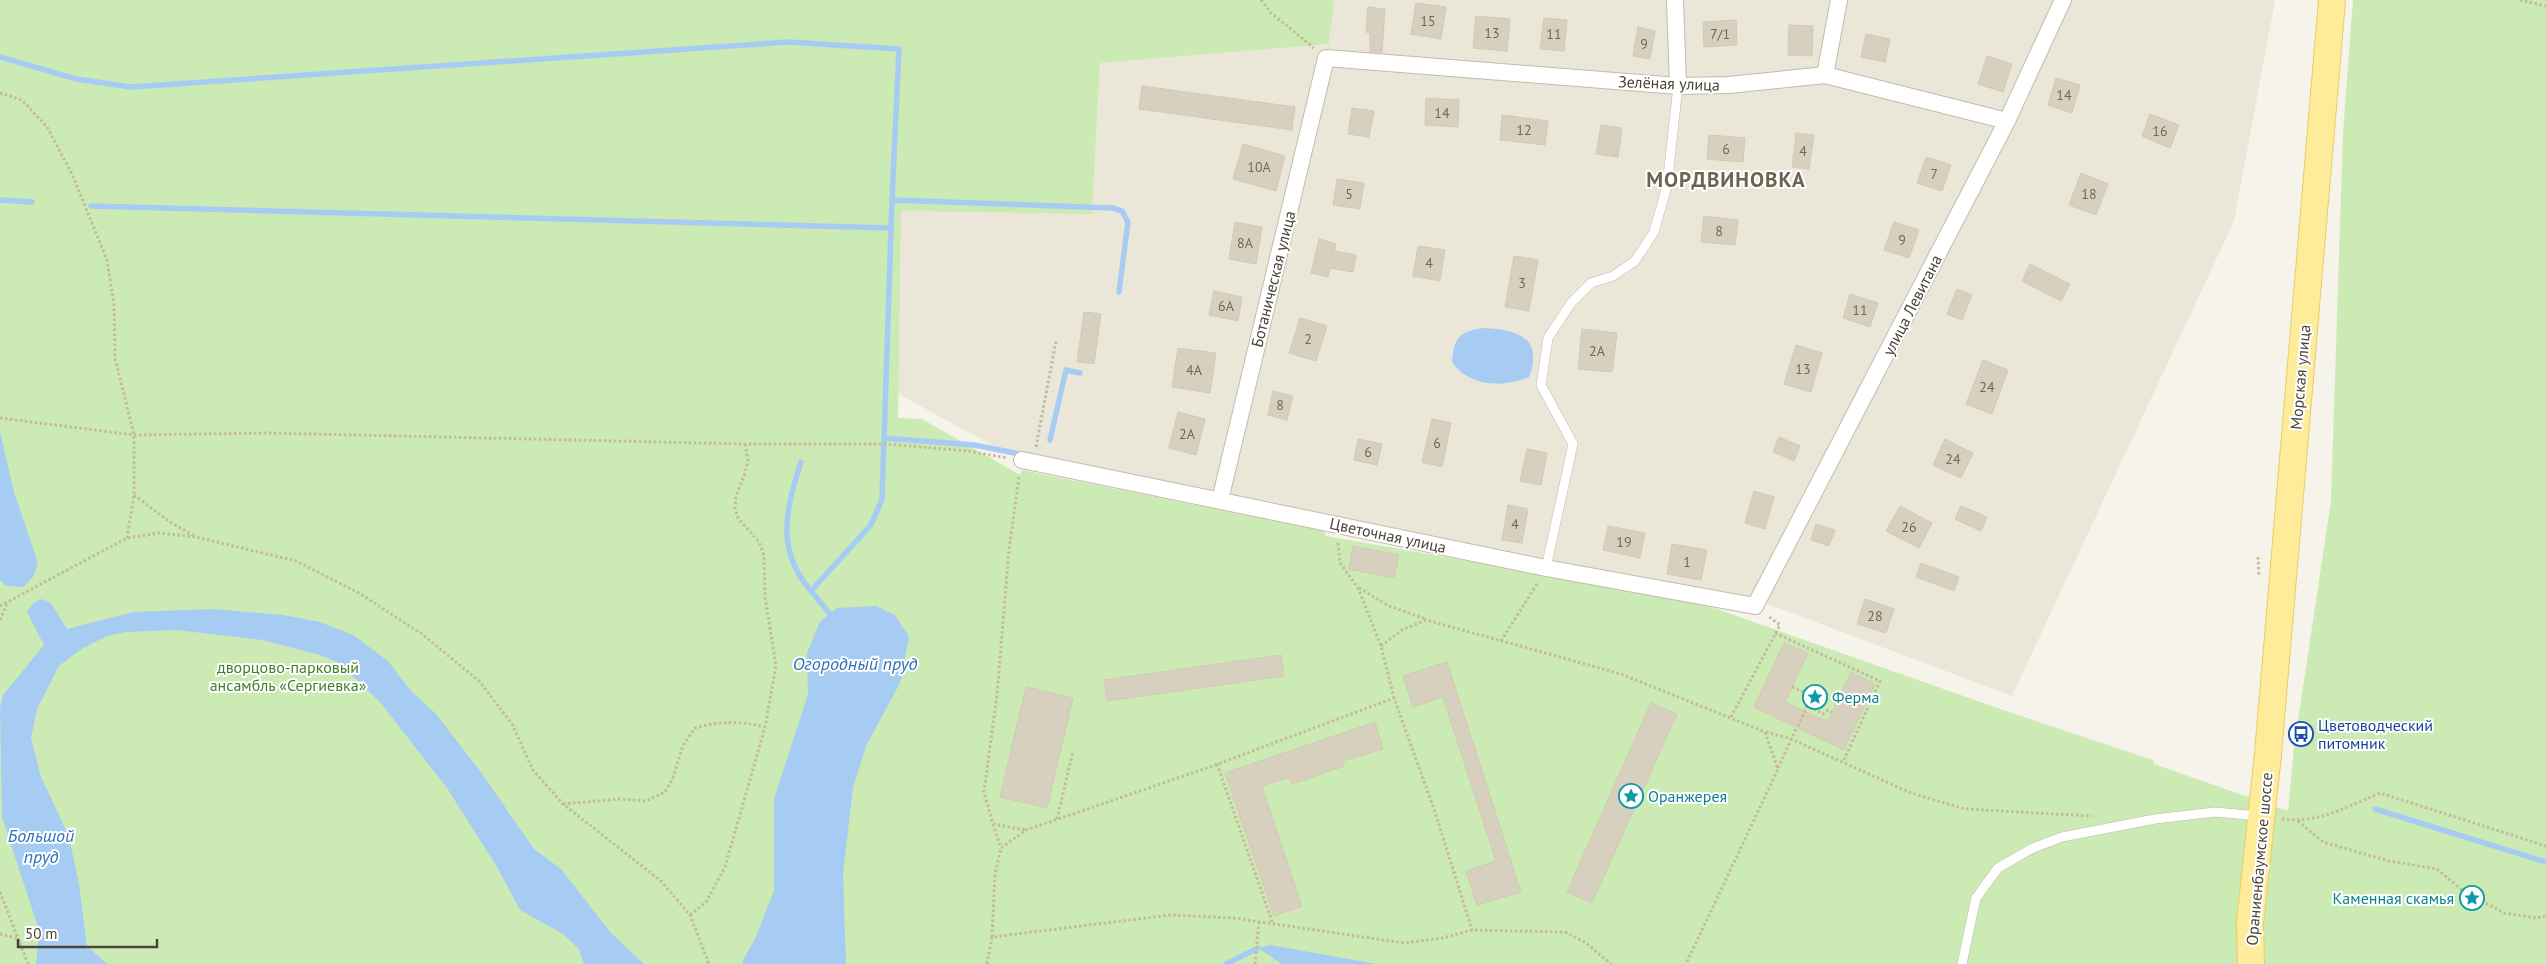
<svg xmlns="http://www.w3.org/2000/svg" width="2546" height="964" viewBox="0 0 2546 964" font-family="'PT Sans',sans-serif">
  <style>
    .residential { fill: #eae6d8 }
    .green { fill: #cceab3 }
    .water { fill: #a6ccf3 }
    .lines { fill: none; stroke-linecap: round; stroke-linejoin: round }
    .stream { stroke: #a6ccf3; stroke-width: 5.5 }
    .building { fill: #d8d0bf; stroke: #d3c9b2 }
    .service-casing { stroke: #c2bcac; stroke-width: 10 }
    .minor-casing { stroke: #c2bcac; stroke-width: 18 }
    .primary-casing { stroke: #e7cd67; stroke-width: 28 }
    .path { stroke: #c4ba9d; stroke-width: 3; stroke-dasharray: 2.5 2.5; stroke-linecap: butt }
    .service { stroke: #fff; stroke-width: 9 }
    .minor { stroke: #fff; stroke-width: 16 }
    .primary { stroke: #ffec9a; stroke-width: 26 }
    .labels { text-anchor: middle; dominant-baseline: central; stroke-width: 4; stroke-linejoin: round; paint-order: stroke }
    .number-label { font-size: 14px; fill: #6e685a }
    .street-label { font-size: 16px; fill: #4a4538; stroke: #fff }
    .park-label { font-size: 16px; fill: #417f28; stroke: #fff }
    .culture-label { font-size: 16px; fill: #0d838f; stroke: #fff; text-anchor: start }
    .transit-label { font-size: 16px; fill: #164399; stroke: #fff; text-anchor: start }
    .water-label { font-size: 18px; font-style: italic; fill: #2d71ba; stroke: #fff }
    .district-label { font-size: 21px; font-weight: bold; letter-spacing: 1px; fill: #6d644f; stroke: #fff }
  </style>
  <rect width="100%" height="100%" fill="#f5f3ea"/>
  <path class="residential" d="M1334 0H2275L2234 221 2012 696 1768 604 1010 455 897 393 901 211 1092 213 1100 63 1329 44Z"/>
  <path class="green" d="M0 0H1334L1329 44 1100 63 1092 214 901 211 898 418 922 419 1020 475 1022 470 1324 531 1326 536 1691 600 2006 711 2153 760 2154 764 2288 811 2294 747 2331 501 2343 133 2353 0H2546V964H0Z"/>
  <path class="water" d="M1484 328C1517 330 1544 337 1529 377 1504 388 1469 387 1452 362 1454 338 1459 331 1484 328Z
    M0 432 14 492 38 563 34 575 24 587 6 586 0 580Z
    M42 599 51 603 67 629 134 612 213 609 283 615 320 622 353 635 388 661 411 691 436 714 480 771 534 849 561 869 611 933 644 964H584L579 949 563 934 520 910 497 867 447 788 380 702 339 663 320 655 262 640 177 630 126 632 107 636 83 648 59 666 37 709 31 738 41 777 68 834 79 883 87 946 107 964H36L39 930 2 817 0 708 3 695 44 645 27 612 33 603Z
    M876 606 895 615 909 637 900 683 867 744 853 787 843 874 846 964H743V960L755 939 774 891V799L808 694 807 653 820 622 837 608Z
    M1270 945 1377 964H1282L1258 948Z"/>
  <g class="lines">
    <path class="stream" d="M0 57 76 79 131 87 788 42 899 49 892 200
      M0 200 32 202
      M91 206 891 228
      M884 438 974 445 1025 455
      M1050 440 1066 370 1080 373
      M801 462C786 509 775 550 811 591
      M830 614 811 591 870 526 882 500 892 200 1112 208 1122 211 1128 222 1119 292
      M2375 809 2546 862
      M1226 964 1258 948"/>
  </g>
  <path class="building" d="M1416 3 1446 7 1441 39 1411 34Z
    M1368 7 1385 9 1382 52H1370V33L1366 32Z
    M1476 16 1510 19 1507 51 1473 48Z
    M1544 18 1567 20 1564 51 1540 49Z
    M1736 20 1737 45 1704 47 1703 22Z
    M1789 25 1813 26 1812 56 1788 55Z
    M1638 27 1655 31 1650 59 1633 56Z
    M1866 34 1890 39 1885 62 1861 57Z
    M1987 56 2012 64 2003 92 1978 84Z
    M2056 78 2080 85 2072 113 2048 105Z
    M1142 86 1295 107 1292 130 1139 109Z
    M1426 98 1459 100 1458 127 1425 125Z
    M1352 108 1374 111 1369 137 1348 134Z
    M2150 114 2179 125 2170 148 2142 136Z
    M1502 115 1548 121 1545 145 1500 140Z
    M1601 125 1622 128 1618 157 1596 154Z
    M1796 133 1814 135 1809 169 1792 167Z
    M1709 135 1745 138 1743 162 1707 159Z
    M1243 144 1285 156 1276 191 1233 179Z
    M1926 157 1951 165 1942 191 1917 183Z
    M2081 173 2108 184 2096 215 2069 205Z
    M1337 179 1364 183 1360 209 1333 205Z
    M1704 216 1738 220 1735 245 1701 242Z
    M1235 222 1262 227 1256 264 1229 259Z
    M1894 222 1919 230 1909 258 1884 250Z
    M1319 239 1336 244 1334 251 1356 255 1353 272 1330 268 1328 277 1311 273Z
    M1418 246 1445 250 1440 281 1413 276Z
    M1514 256 1538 260 1529 311 1505 307Z
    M2030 264 2070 284 2061 301 2022 281Z
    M1957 289 1972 295 1962 320 1947 314Z
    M1214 291 1242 297 1238 321 1209 315Z
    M1850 294 1878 303 1870 327 1843 318Z
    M1084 312 1101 314 1094 364 1077 362Z
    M1300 318 1327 326 1316 361 1289 353Z
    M1582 329 1617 333 1612 372 1578 369Z
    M1796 345 1822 353 1811 392 1784 384Z
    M1178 348 1216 353 1210 393 1172 387Z
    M1983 360 2008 370 1992 414 1966 404Z
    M1273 391 1293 396 1287 420 1268 415Z
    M1178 412 1205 419 1196 455 1169 448Z
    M1432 419 1451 423 1442 467 1422 462Z
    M1779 437 1800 446 1794 461 1773 452Z
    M1358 439 1382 444 1377 465 1354 460Z
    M1945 439 1973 453 1961 478 1933 465Z
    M1527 449 1547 453 1541 485 1520 481Z
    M1754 491 1774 497 1765 529 1745 523Z
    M1508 505 1528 509 1522 543 1502 540Z
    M1900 506 1932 523 1919 548 1886 531Z
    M1961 506 1987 517 1981 531 1955 519Z
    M1816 524 1835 530 1829 546 1811 540Z
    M1608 526 1645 533 1640 558 1603 550Z
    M1672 544 1707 550 1701 580 1667 574Z
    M1353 546 1399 555 1394 578 1349 569Z
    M1921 563 1959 577 1954 591 1916 577Z
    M1865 599 1894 609 1886 633 1857 624Z
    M1784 643 1808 653 1785 702 1812 715 1828 721 1851 672 1875 684 1844 750 1754 707Z
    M1281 655 1284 676 1107 701 1104 680Z
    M1447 662 1521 892 1477 905 1466 871 1496 861 1443 697 1413 707 1403 676Z
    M1026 687 1073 698 1047 808 1000 797Z
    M1651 703 1677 714 1592 903 1567 892Z
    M1375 722 1383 749 1343 761 1344 766 1292 784 1289 777 1262 786 1302 906 1274 916 1225 773Z"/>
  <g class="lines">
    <defs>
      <path id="service" d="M1546 568 1573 444 1541 385 1548 338 1571 303 1591 283 1613 276 1635 261 1654 232 1667 186 1678 86
        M1962 964 1976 898 1998 868 2033 848 2062 837 2155 819 2215 812 2259 816"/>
      <path id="minor" d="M1675 0 1678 86
        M1825 75 1839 0
        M1022 460 1546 568 1755 606 2007 121 2063 0
        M1220 500 1326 58 1678 86 1729 85 1825 75 2007 121"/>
      <path id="primary" d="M2251 964 2250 923 2268 754 2332 0"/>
    </defs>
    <use href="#service" class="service-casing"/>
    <use href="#minor" class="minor-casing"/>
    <use href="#primary" class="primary-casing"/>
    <path class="path" d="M1261 0 1271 13 1314 48
      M2520 0 2546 6
      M0 93 22 100 47 127 72 174 107 260 114 304 115 358 134 435V495L127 538
      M0 418 134 435 269 433 745 444H887L968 451 1007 458
      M745 444 748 460 745 473 736 496 735 508 738 518 759 542 764 555 765 597 776 666 765 727
      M1036 447 1056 341
      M1019 477 1009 550 997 695 984 792 993 824 1026 830
      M134 495 170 522 193 535
      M1338 543 1340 563 1358 588 1381 646 1394 698
      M2258 557 2259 577
      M1359 588 1389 606 1426 619
      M0 606 127 538 159 533 196 537 296 561 359 593 422 634 479 681 512 724 533 770 563 804 661 881 690 915 709 964
      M0 620 7 604
      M1775 633 1880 681 1843 762
      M1501 641 1537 584
      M1381 646 1402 630 1426 620 1621 674 1765 732 1778 769 1686 964
      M1792 687 1802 691 1805 696 1804 703 1823 714 1828 710 1832 712
      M1731 717 1780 625 1768 616
      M1798 726 1807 706
      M1766 732 1791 739 1911 793 1965 809 2092 816
      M1217 764 1273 924
      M1778 768 1797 727
      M563 804 619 799 646 801 665 792 673 778 683 745 695 728C719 721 740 721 765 727L725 867 706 902 690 915
      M1057 819 1073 751
      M2282 819C2317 824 2349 806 2380 793L2546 846
      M2298 821 2323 842 2389 861 2437 869 2462 890 2504 913 2536 918 2546 916
      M993 824 1001 848
      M0 892 28 964
      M0 934 16 938 20 943
      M992 937 995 874 1001 848 1026 830 1207 768 1394 698 1435 812 1472 930
      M987 964 992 937 1170 915 1233 918 1404 943 1443 938 1472 930 1565 932 1586 943 1611 964
      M1255 964 1259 922"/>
    <use href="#service" class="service"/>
    <use href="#minor" class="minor"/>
    <use href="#primary" class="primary"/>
  </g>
  <defs>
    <symbol id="sight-ring" viewBox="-11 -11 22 22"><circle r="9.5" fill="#fff" stroke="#0f9aa8" stroke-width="1.5"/><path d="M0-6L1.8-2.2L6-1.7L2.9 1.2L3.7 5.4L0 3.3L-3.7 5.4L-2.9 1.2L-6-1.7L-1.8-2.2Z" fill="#0f9aa8"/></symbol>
    <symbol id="bus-ring" viewBox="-11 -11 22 22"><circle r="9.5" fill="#fff" stroke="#1a4fb4" stroke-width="1.5"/><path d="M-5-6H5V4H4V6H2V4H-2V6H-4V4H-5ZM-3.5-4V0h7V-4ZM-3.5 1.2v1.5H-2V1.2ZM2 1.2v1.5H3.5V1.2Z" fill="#1a4fb4"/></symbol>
  </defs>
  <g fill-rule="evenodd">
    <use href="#sight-ring" x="1801" y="683" width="28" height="28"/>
    <use href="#bus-ring" x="2287" y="720" width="28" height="28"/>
    <use href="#sight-ring" x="1617" y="782" width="28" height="28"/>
    <use href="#sight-ring" x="2458" y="884" width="28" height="28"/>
  </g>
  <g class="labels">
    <g class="number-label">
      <text x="1428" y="21">15</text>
      <text x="1492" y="33">13</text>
      <text x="1554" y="34">11</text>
      <text x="1720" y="34">7/1</text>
      <text x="1644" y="44">9</text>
      <text x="2064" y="95">14</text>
      <text x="1442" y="113">14</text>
      <text x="1524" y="130">12</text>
      <text x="2160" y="131">16</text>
      <text x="1726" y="149">6</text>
      <text x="1803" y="151">4</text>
      <text x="1259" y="167">10А</text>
      <text x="1934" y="174">7</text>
      <text x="1349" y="194">5</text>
      <text x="2089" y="194">18</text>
      <text x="1719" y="231">8</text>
      <text x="1902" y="240">9</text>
      <text x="1245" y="243">8А</text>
      <text x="1429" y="263">4</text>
      <text x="1522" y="283">3</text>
      <text x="1226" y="306">6А</text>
      <text x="1860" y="310">11</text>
      <text x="1308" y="339">2</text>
      <text x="1597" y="351">2А</text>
      <text x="1803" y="369">13</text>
      <text x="1194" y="370">4А</text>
      <text x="1987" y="387">24</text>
      <text x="1280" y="405">8</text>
      <text x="1187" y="434">2А</text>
      <text x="1437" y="443">6</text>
      <text x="1368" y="452">6</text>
      <text x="1953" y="459">24</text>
      <text x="1515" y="524">4</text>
      <text x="1909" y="527">26</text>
      <text x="1624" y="542">19</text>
      <text x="1687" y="562">1</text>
      <text x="1875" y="616">28</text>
    </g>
    <g class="street-label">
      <text transform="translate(1669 83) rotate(2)">Зелёная улица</text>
      <text transform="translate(1273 279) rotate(-76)">Ботаническая улица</text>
      <text transform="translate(1912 305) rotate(-63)">улица Левитана</text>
      <text transform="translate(2300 377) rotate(-85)">Морская улица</text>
      <text transform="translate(1388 535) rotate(12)">Цветочная улица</text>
      <text transform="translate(2259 859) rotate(-85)">Ораниенбаумское шоссе</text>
    </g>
    <g class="park-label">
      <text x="288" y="667">дворцово-парковый<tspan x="288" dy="18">ансамбль «Сергиевка»</tspan></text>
    </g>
    <g class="culture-label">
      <text x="1832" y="697">Ферма</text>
      <text x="1648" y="796">Оранжерея</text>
      <text x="2454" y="898" text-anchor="end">Каменная скамья</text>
    </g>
    <g class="transit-label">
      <text x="2318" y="725">Цветоводческий<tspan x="2318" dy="18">питомник</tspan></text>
    </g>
    <g class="water-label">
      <text x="855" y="663">Огородный пруд</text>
      <text x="41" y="835">Большой<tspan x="41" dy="21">пруд</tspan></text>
    </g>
    <g class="district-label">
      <text x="1726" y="179">МОРДВИНОВКА</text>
    </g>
  </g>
  <path d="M18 939v8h139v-8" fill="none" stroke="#4a4538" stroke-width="2.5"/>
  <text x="25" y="939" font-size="15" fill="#4a4538" stroke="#ffffff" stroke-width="4" paint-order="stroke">50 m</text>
</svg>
